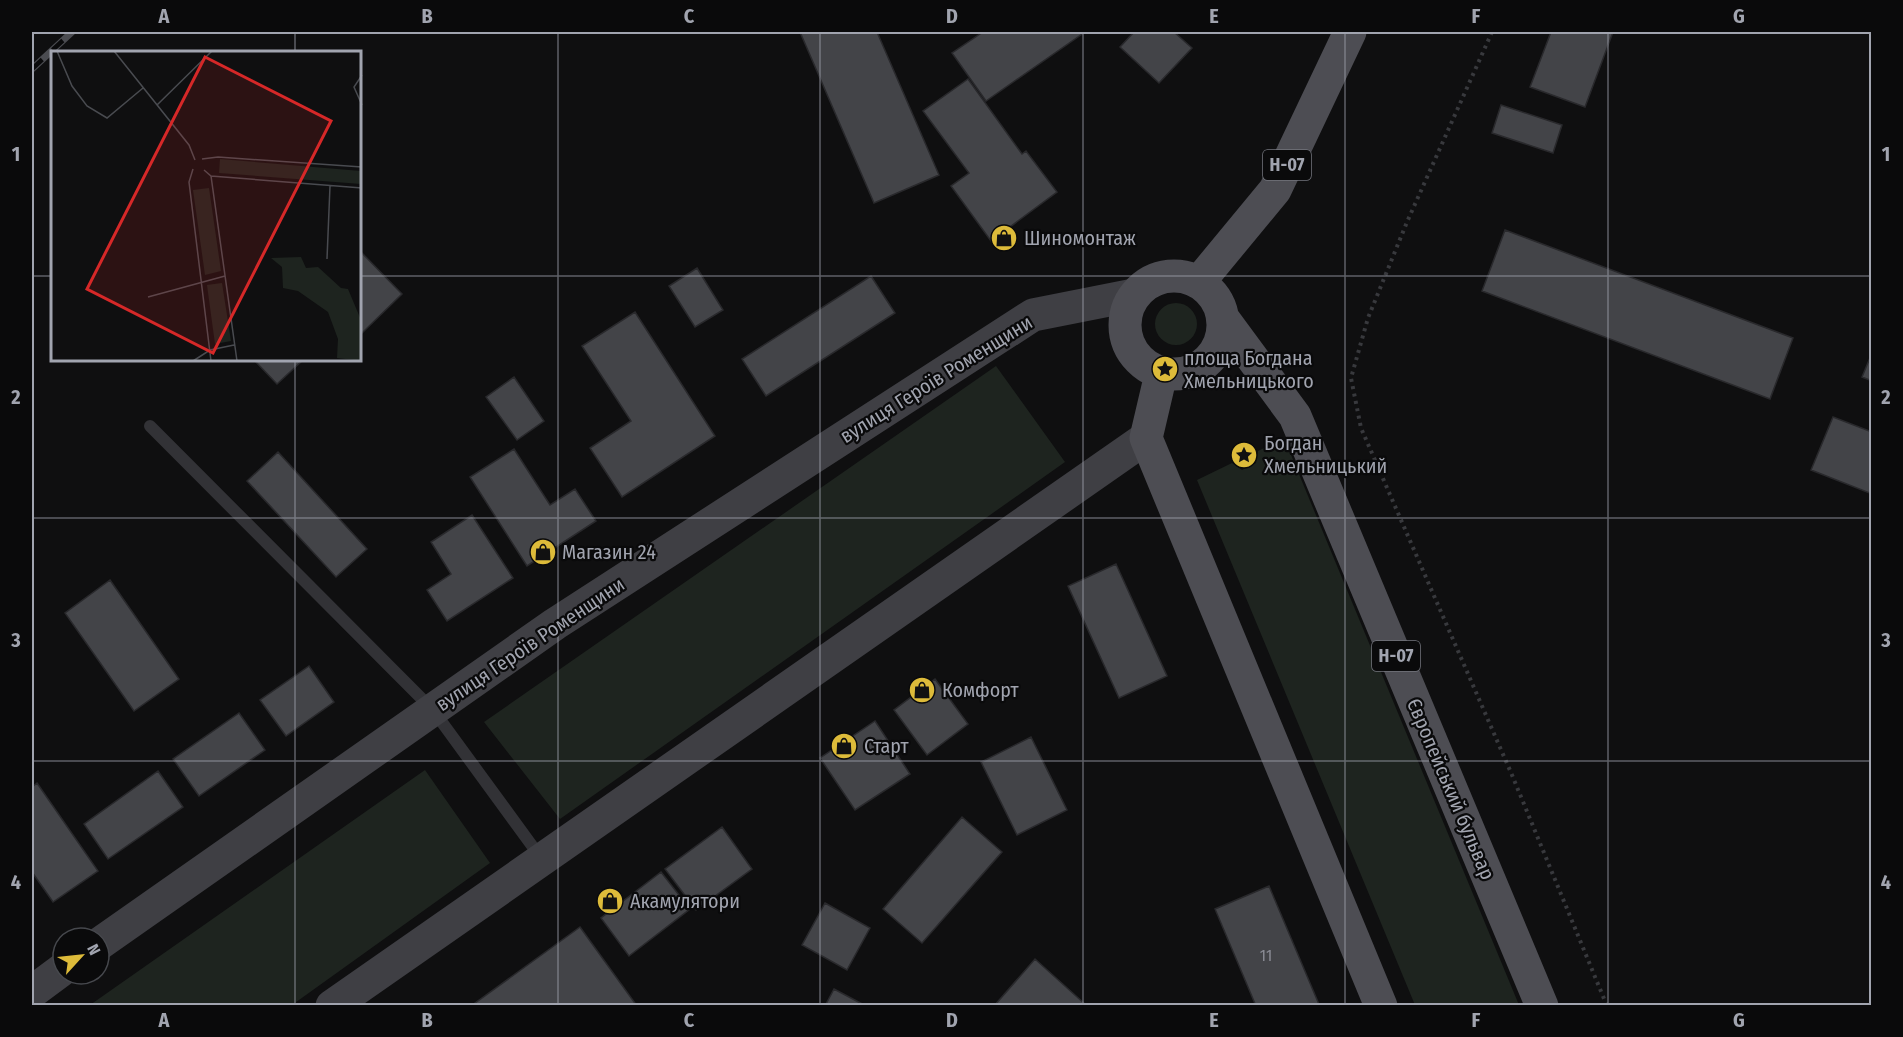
<svg xmlns="http://www.w3.org/2000/svg" width="1903" height="1037" viewBox="0 0 1903 1037" font-family="'Fira Sans Condensed',sans-serif">
  <style>
    .green { fill: #1e241f }
    .building { fill: #434448; stroke: #29292c; stroke-width: 1.5 }
    .lines { fill: none; stroke-linecap: round; stroke-linejoin: round }
    .path { stroke: #38393d; stroke-width: 4; stroke-dasharray: 3 4.5; stroke-linecap: butt }
    .lane { stroke: #323236; stroke-width: 12 }
    .secondary { stroke: #3f3f44; stroke-width: 33 }
    .primary { stroke: #4d4d53; stroke-width: 33 }
    .rail-casing { stroke: #4b4c51; stroke-width: 7 }
    .rail { stroke: #0a0a0b; stroke-width: 4.5; stroke-dasharray: 14; stroke-linecap: butt }
    .grid { fill: none; stroke: #a1a4af; stroke-width: 1.5; stroke-opacity: 0.55 }
    .labels { text-anchor: middle; dominant-baseline: central; stroke-width: 4.5; stroke-linejoin: round; paint-order: stroke }
    .number-label { font-size: 16px; fill: #8a8c95 }
    .shield { fill: #0a0a0b; stroke: #74767e; stroke-width: 1.5 }
    .shield-label { font-size: 18px; font-weight: bold; fill: #a1a4af }
    .poi-label { font-size: 20px; fill: #a1a4af; stroke: #0a0a0b; text-anchor: start }
    .street-label { font-size: 20px; fill: #a1a4af; stroke: #0a0a0b }
    .inset-road { fill: none; stroke: #494b50; stroke-width: 1.5 }
    .view { fill: #d62828; fill-opacity: 0.15; stroke: #d62828; stroke-width: 3 }
    .inset-edge { fill: none; stroke: #a1a4af; stroke-width: 3 }
    .neatline { fill: none; stroke: #a1a4af; stroke-width: 2 }
    .grid-label { font-size: 20px; text-anchor: middle; font-weight: bold; fill: #a1a4af }
  </style>
  <rect width="100%" height="100%" fill="#0f0f10"/>
  <path class="green" d="M1155 324a21 21 0 1 1 42 0a21 21 0 1 1-42 0Z
    M996 366 1065 462 560 819 484 722Z
    M1284 438 1519 1005H1415L1197 480 1232 463 1242 470 1256 463 1258 451Z
    M425 770 490 863 292 1005H90Z"/>
  <path class="building" d="M800 32H877L939 175 874 203Z
    M983 32H1085L986 101 952 53Z
    M1134 32H1174L1192 48 1159 83 1120 47Z
    M1551 32H1613L1585 107 1530 87Z
    M968 79 1022 154 1026 151 1057 192 991 241 951 186 969 173 923 111Z
    M1501 105 1562 125 1553 153 1492 133Z
    M1505 230 1793 338 1770 399 1482 291Z
    M360 251 402 294 362 333 360 331Z
    M697 268 723 310 695 327 669 286Z
    M871 276 895 313 766 396 742 359Z
    M635 312 715 436 622 497 590 448 631 421 582 346Z
    M1872 353V381L1862 377Z
    M254 360H303L277 384Z
    M514 377 544 421 517 440 486 397Z
    M1833 417 1872 432V494L1811 470Z
    M514 449 550 505 575 489 596 521 527 566 470 477Z
    M278 452 367 549 336 577 247 481Z
    M472 515 513 578 447 621 427 590 451 574 431 542Z
    M1116 564 1167 676 1119 698 1068 586Z
    M110 580 179 679 134 711 65 613Z
    M309 666 334 702 286 736 260 700Z
    M935 679 968 724 927 755 894 710Z
    M239 713 265 750 199 796 173 759Z
    M875 721 910 774 855 810 820 758Z
    M1031 737 1067 810 1017 835 981 762Z
    M158 771 183 807 108 859 84 824Z
    M37 783 98 871 53 902 32 872V787Z
    M962 817 1002 852 922 943 883 909Z
    M722 827 752 869 696 910 665 869Z
    M661 872 690 909 629 956 601 918Z
    M1269 886 1318 1002 1319 1006H1256L1215 909Z
    M825 903 870 928 847 970 802 945Z
    M580 927 637 1006H471Z
    M1035 959 1086 1005 1085 1006H994Z
    M834 989 866 1006H825Z"/>
  <g class="lines">
    <path class="path" d="M1492 32 1407 222 1368 318 1351 378 1361 428 1512 775 1607 1006"/>
    <path class="lane" d="M150 426 433 710 541 858"/>
    <path class="secondary" d="M99 944 555 624 1033 315 1134 295
      M32 992 63 969
      M332 1006 1146 438"/>
    <path class="primary" d="M1125 325a49 49 0 1 1 98 0a49 49 0 1 1-98 0Z
      M1199 282 1275 190 1350 32
      M1225 321 1295 416 1542 1006
      M1161 374 1146 438 1381 1006"/>
    <defs>
      <path id="rail" d="M32 69 72 32"/>
    </defs>
    <use href="#rail" class="rail-casing"/>
    <use href="#rail" class="rail"/>
  </g>
  <path class="grid" d="M295 32V52M558 32V1006M820 32V1006M1083 32V1006M1345 32V1006M1608 32V1006M32 276H52M360 276H1872M295 360V1006M32 518H1872M32 761H1872"/>
  <defs>
    <symbol id="shop-disc" viewBox="-11 -11 22 22"><circle r="9.5" fill="#ddbb3a" stroke="#0a0a0b"/><path d="M-5-2.5h2.3a2.7 3.5 0 0 1 5.4 0H5L5.5 6h-11ZM-1.5-2.5h3a1.5 2.3 0 0 0-3 0Z" fill="#111"/></symbol>
    <symbol id="sight-disc" viewBox="-11 -11 22 22"><circle r="9.5" fill="#ddbb3a" stroke="#0a0a0b"/><path d="M0-6L1.8-2.2L6-1.7L2.9 1.2L3.7 5.4L0 3.3L-3.7 5.4L-2.9 1.2L-6-1.7L-1.8-2.2Z" fill="#111"/></symbol>
  </defs>
  <g fill-rule="evenodd">
    <use href="#shop-disc" x="989" y="223" width="30" height="30"/>
    <use href="#sight-disc" x="1150" y="354" width="30" height="30"/>
    <use href="#sight-disc" x="1229" y="440" width="30" height="30"/>
    <use href="#shop-disc" x="528" y="537" width="30" height="30"/>
    <use href="#shop-disc" x="907" y="675" width="30" height="30"/>
    <use href="#shop-disc" x="829" y="731" width="30" height="30"/>
    <use href="#shop-disc" x="595" y="886" width="30" height="30"/>
  </g>
  <g class="labels">
    <g class="number-label">
      <text x="1266" y="955">11</text>
    </g>
    <g class="shield">
      <rect x="1263" y="150" width="48" height="30" rx="4.5"/>
      <rect x="1372" y="641" width="48" height="30" rx="4.5"/>
    </g>
    <g class="shield-label">
      <text x="1287" y="165">Н-07</text>
      <text x="1396" y="656">Н-07</text>
    </g>
    <g class="poi-label">
      <text x="1024" y="238">Шиномонтаж</text>
      <text x="1184" y="358">площа Богдана<tspan x="1184" dy="23">Хмельницького</tspan></text>
      <text x="1264" y="443">Богдан<tspan x="1264" dy="23">Хмельницький</tspan></text>
      <text x="562" y="552">Магазин 24</text>
      <text x="942" y="690">Комфорт</text>
      <text x="864" y="746">Старт</text>
      <text x="630" y="901">Акамулятори</text>
    </g>
    <g class="street-label">
      <text transform="translate(936 379) rotate(-32)">вулиця Героїв Роменщини</text>
      <text transform="translate(530 644) rotate(-34)">вулиця Героїв Роменщини</text>
      <text transform="translate(1451 789) rotate(67)">Європейський бульвар</text>
    </g>
  </g>
  <g transform="translate(51 51)">
    <rect width="310" height="310" fill="#0f0f10"/>
    <path d="M169 108 310 120V133L168 122ZM158 137 170 220 154 224 142 139ZM250 206 255 217 267 216 290 237 297 238 310 269V310L286 307 287 288 277 261 247 240 232 237 231 216 220 207ZM171 232 180 290 164 293 156 234Z" fill="#1e241f"/>
    <path class="inset-road" d="M6 0 21 35 36 55 56 67 92 37M63 0 138 94 144 109M311 24 303 36 311 54M106 54 161 0M151 108 167 106 311 116M142 118 138 131 160 310M153 119 160 125 311 137M160 125 186 310M276 208 279 135M97 246 174 225M142 310 159 299 183 294"/>
    <path class="view" d="M154 6 280 70 162 302 36 238Z"/>
    <rect width="310" height="310" class="inset-edge"/>
  </g>
  <rect width="1903" height="1037" fill="none" stroke="#0a0a0b" stroke-width="66"/>
  <g transform="translate(81 956) rotate(63)"><circle r="28" fill="#0a0a0b" stroke="#46484d" stroke-width="1.5"/>
  <path d="M0-4.5L10 22L0 15L-10 22Z" fill="#ddbb3a"/>
  <text y="-9" font-size="16" font-weight="bold" text-anchor="middle" fill="#a1a4af">N</text>
  </g>
  <rect x="33" y="33" width="1837" height="971" class="neatline"/>
  <g class="grid-label">
    <text x="164" y="23">A</text>
    <text x="427" y="23">B</text>
    <text x="689" y="23">C</text>
    <text x="952" y="23">D</text>
    <text x="1214" y="23">E</text>
    <text x="1476" y="23">F</text>
    <text x="1739" y="23">G</text>
    <text x="16" y="161">1</text>
    <text x="1886" y="161">1</text>
    <text x="16" y="404">2</text>
    <text x="1886" y="404">2</text>
    <text x="16" y="647">3</text>
    <text x="1886" y="647">3</text>
    <text x="16" y="889">4</text>
    <text x="1886" y="889">4</text>
    <text x="164" y="1027">A</text>
    <text x="427" y="1027">B</text>
    <text x="689" y="1027">C</text>
    <text x="952" y="1027">D</text>
    <text x="1214" y="1027">E</text>
    <text x="1476" y="1027">F</text>
    <text x="1739" y="1027">G</text>
  </g>
</svg>
